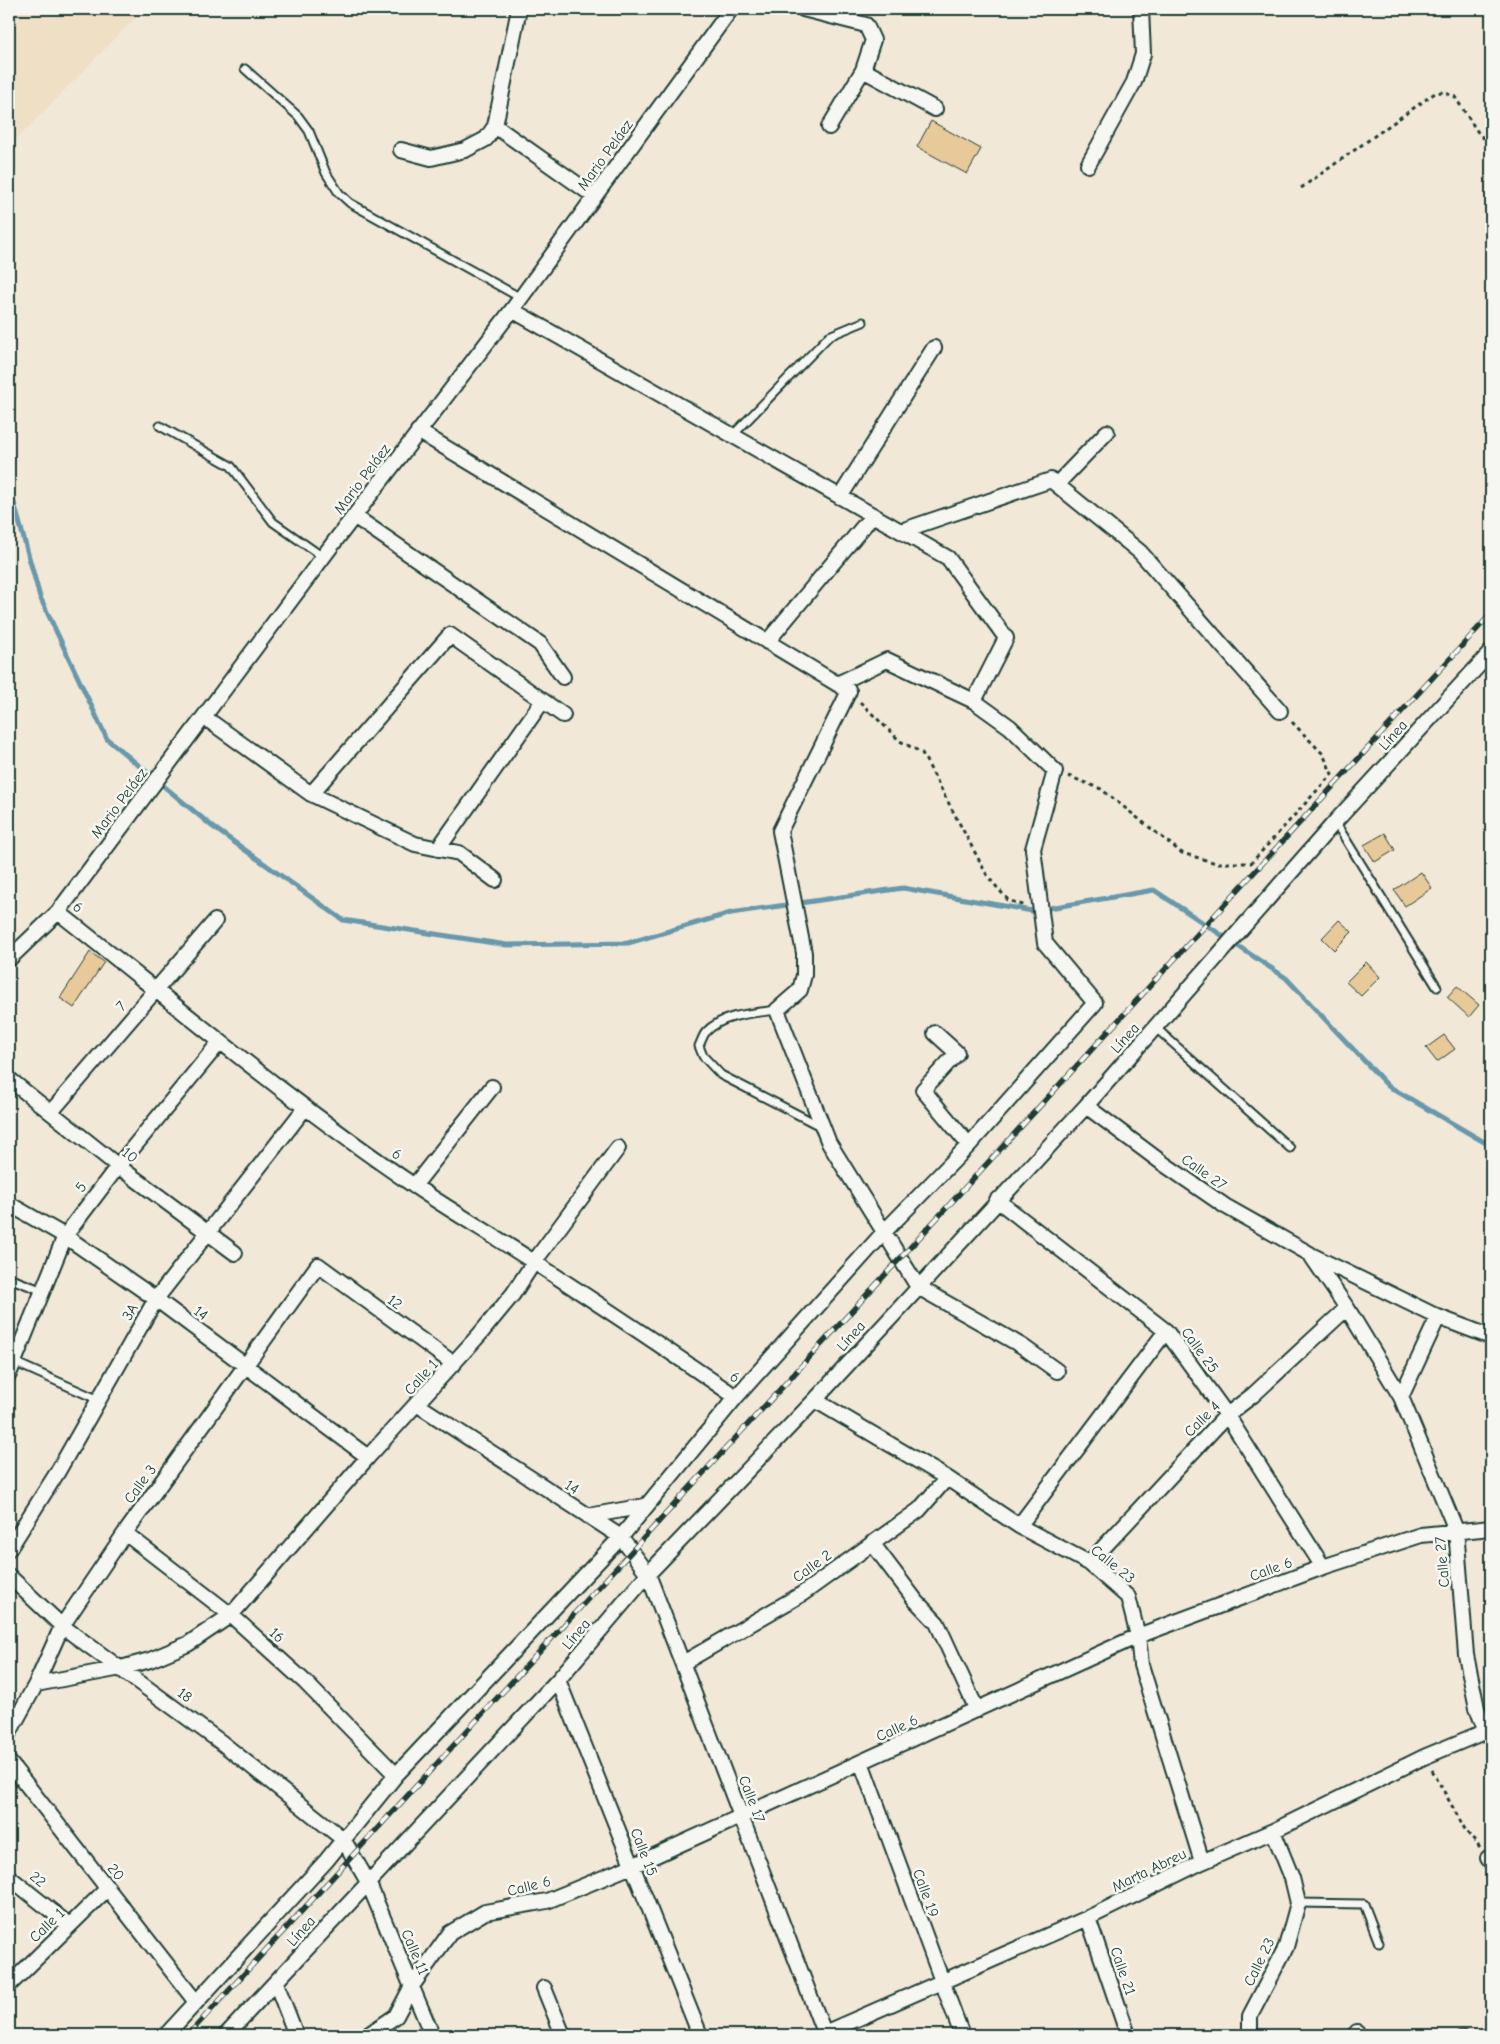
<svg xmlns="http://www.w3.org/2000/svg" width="1500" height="2044" viewBox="0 0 1500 2044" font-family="'Comic Neue',sans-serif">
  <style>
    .built { fill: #efdfc5 }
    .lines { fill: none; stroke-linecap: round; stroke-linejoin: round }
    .stream { stroke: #6898ab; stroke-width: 5 }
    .building { fill: #e7c99a; stroke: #1f3d34 }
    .service-casing { stroke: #1f3d34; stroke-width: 11 }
    .minor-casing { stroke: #1f3d34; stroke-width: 18 }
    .path { stroke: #1f3d34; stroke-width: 3; stroke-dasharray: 4 4; stroke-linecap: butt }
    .service { stroke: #f6f6f2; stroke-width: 7 }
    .minor { stroke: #f6f6f2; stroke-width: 14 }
    .rail-casing { stroke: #1f3d34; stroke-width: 5.5 }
    .rail { stroke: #f6f6f2; stroke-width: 4; stroke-dasharray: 11; stroke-linecap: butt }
    .labels { text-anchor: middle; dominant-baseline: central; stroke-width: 5; stroke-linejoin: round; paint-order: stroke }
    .street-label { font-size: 15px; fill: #1f3d34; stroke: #f6f6f2 }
  </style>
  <rect width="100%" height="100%" fill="#f2e8d8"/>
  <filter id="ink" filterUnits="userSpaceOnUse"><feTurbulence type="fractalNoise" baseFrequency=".02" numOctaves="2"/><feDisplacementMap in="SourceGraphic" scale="10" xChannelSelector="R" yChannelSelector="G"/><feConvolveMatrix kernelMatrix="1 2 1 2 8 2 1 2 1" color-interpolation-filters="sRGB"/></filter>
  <g filter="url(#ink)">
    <path class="built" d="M9 9H144L9 147Z"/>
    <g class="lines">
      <path class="stream" d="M9 485 40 597 107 739 213 827 343 920 507 945 628 943 731 913 903 888 1032 911 1154 890 1286 978 1388 1086 1491 1146"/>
    </g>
    <path class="building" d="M931 121 981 149 967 174 917 147Z
      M1385 833 1395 850 1375 862 1364 845Z
      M1421 872 1432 888 1405 906 1394 890Z
      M1339 920 1352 932 1334 950 1322 938Z
      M90 952 104 962 74 1008 60 998Z
      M1366 962 1380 977 1361 996 1346 982Z
      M1457 986 1479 1005 1469 1017 1447 997Z
      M1444 1035 1455 1049 1437 1062 1426 1048Z"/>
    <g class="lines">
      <defs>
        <path id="service" d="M245 69 298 116 309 131 326 173 339 193 350 203 521 298
          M160 426 231 466 273 522 323 557
          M733 435 829 336 863 322
          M1335 822 1437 987
          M777 1010C754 1013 723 1014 706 1032 703 1035 701 1042 699 1046L703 1056 721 1075 822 1127
          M1156 1028 1290 1148
          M9 1278 43 1291
          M14 1362 99 1400
          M1298 1903 1364 1904 1379 1943
          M1461 2035H1463"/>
        <path id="minor" d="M803 9 866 25 873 40 863 70 935 109
          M495 126 594 196
          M829 127 863 70
          M401 150 431 158 465 150 486 139 495 126 519 9
          M1088 165 1134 82 1143 54 1141 9
          M512 310 948 558 1006 638 974 701
          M418 431 849 691 780 831 804 953V975L800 990 777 1010 829 1143 918 1287 1022 1346 1057 1371
          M1057 484 1107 432
          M840 497 934 348
          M354 516 540 644 563 677
          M901 531 1051 480 1140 552 1280 711
          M767 642 873 515
          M204 717 311 794 415 844 459 853 495 880
          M311 794 450 635 563 715
          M438 849 542 702
          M58 912C176 1005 289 1101 413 1185 453 1212 494 1236 534 1262 602 1306 669 1351 736 1397
          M9 959 58 912 335 541 512 310 731 9
          M935 1033 957 1053 923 1090 969 1145
          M9 1079 118 1166 235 1253
          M1086 1106 1161 1162 1225 1206 1310 1254 1347 1308 1401 1397 1456 1530 1466 1655 1477 1708 1486 1732
          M51 1112 215 921
          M414 1186 492 1087
          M997 1200 1166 1331 1227 1415 1323 1567
          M9 1204 65 1236 156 1299 368 1457
          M1311 1255 1438 1317 1491 1337
          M9 1374 65 1236 118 1166 219 1043
          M1401 1397 1438 1317
          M815 1400 947 1478 1019 1526 1089 1563 1128 1597 1138 1636 1141 1665 1202 1862
          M418 1405 621 1537 648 1574 825 2035
          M588 1516 645 1506
          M1019 1526 1166 1331
          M125 1533 231 1615 305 1682 396 1775
          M872 1543 916 1601 937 1623 977 1710
          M9 1549 57 1473 156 1299 305 1108
          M1089 1563 1227 1415 1253 1395 1347 1308
          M9 1576 62 1626 222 1743 343 1839 368 1882 432 2035
          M683 1663 802 1594 919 1510 947 1478
          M558 1680 700 2035
          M36 1684 121 1668 150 1660 188 1644 231 1615 368 1457 480 1334 513 1294 534 1262 618 1148
          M9 1733 36 1684 62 1626 125 1533 318 1265 454 1364
          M9 1762 196 2002
          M861 1762 962 2035
          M1488 1858 1491 1862
          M9 1877 69 1925
          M1088 1918 1128 2035
          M276 1983 296 2035
          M9 1985 108 1888
          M544 1988 563 2035
          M1357 2032 1358 2035
          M166 2035 326 1861 396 1775 621 1537 736 1397 885 1231 969 1145 1095 1003 1045 943 1033 849 1055 771 1010 727 974 701 887 660 837 684
          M226 2035 558 1680 648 1574 815 1400 1086 1106 1335 822 1491 652
          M368 2035 396 2016 412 1986 450 1933 485 1912 547 1901 632 1866 1138 1636 1323 1567 1421 1535 1491 1528
          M820 2035 1088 1918 1202 1862 1273 1831 1424 1757 1491 1729
          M1250 2035V2016L1286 1947 1298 1903 1292 1878 1273 1831"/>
      </defs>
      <use href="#service" class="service-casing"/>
      <use href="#minor" class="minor-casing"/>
      <path class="path" d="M1301 188 1435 93 1443 92 1455 97 1479 134 1491 145
        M860 702 900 741 922 753 988 877 1008 900 1026 906
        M1068 776 1101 789 1182 853 1216 863H1251L1332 774 1323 754 1290 720
        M1432 1770 1466 1831 1480 1848"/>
      <use href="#service" class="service"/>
      <use href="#minor" class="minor"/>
      <defs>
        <path id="rail" d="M188 2035 1491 614"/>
      </defs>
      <use href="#rail" class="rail-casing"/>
      <use href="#rail" class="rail"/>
    </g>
  </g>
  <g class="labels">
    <g class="street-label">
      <text transform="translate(605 155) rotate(-54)">Mario Peláez</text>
      <text transform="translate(362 479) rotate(-53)">Mario Peláez</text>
      <text transform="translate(1393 735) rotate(-48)">Línea</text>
      <text transform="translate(119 803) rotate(-53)">Mario Peláez</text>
      <text transform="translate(78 907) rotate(38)">6</text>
      <text transform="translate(121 1006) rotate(-49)">7</text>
      <text transform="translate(1125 1038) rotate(-48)">Línea</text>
      <text transform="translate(397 1154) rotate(35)">6</text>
      <text transform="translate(130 1155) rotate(38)">10</text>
      <text transform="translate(1204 1172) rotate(35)">Calle 27</text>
      <text transform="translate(81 1187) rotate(-53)">5</text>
      <text transform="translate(395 1302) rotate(36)">12</text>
      <text transform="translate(130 1312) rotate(-60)">3A</text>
      <text transform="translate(201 1313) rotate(37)">14</text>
      <text transform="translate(851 1336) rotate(-48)">Línea</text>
      <text transform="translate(1200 1350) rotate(54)">Calle 25</text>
      <text transform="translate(421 1377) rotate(-48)">Calle 1</text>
      <text transform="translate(735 1377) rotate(35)">6</text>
      <text transform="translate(1202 1419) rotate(-45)">Calle 4</text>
      <text transform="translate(140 1484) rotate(-54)">Calle 3</text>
      <text transform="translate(572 1487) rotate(33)">14</text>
      <text transform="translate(1442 1562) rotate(-95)">Calle 27</text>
      <text transform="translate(1113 1564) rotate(39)">Calle 23</text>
      <text transform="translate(812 1566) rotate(-36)">Calle 2</text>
      <text transform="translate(1271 1569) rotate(-20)">Calle 6</text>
      <text transform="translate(576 1634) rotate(-50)">Línea</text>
      <text transform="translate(277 1635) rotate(42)">16</text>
      <text transform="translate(185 1695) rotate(36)">18</text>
      <text transform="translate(897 1728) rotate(-25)">Calle 6</text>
      <text transform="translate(752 1799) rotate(69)">Calle 17</text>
      <text transform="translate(644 1852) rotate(69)">Calle 15</text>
      <text transform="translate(1149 1870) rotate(-26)">Marta Abreu</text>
      <text transform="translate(116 1872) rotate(52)">20</text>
      <text transform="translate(38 1879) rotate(39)">22</text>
      <text transform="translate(529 1886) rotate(-14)">Calle 6</text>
      <text transform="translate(926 1893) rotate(70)">Calle 19</text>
      <text transform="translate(47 1925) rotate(-44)">Calle 1</text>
      <text transform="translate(301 1931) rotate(-48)">Línea</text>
      <text transform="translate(415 1952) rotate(67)">Calle 11</text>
      <text transform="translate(1259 1962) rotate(-64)">Calle 23</text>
      <text transform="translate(1123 1971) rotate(71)">Calle 21</text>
    </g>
  </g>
  <rect width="1500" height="2044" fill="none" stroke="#f6f6f2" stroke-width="30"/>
  <rect x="15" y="15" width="1470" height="2014" fill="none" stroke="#1f3d34" stroke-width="2" filter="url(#ink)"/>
</svg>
